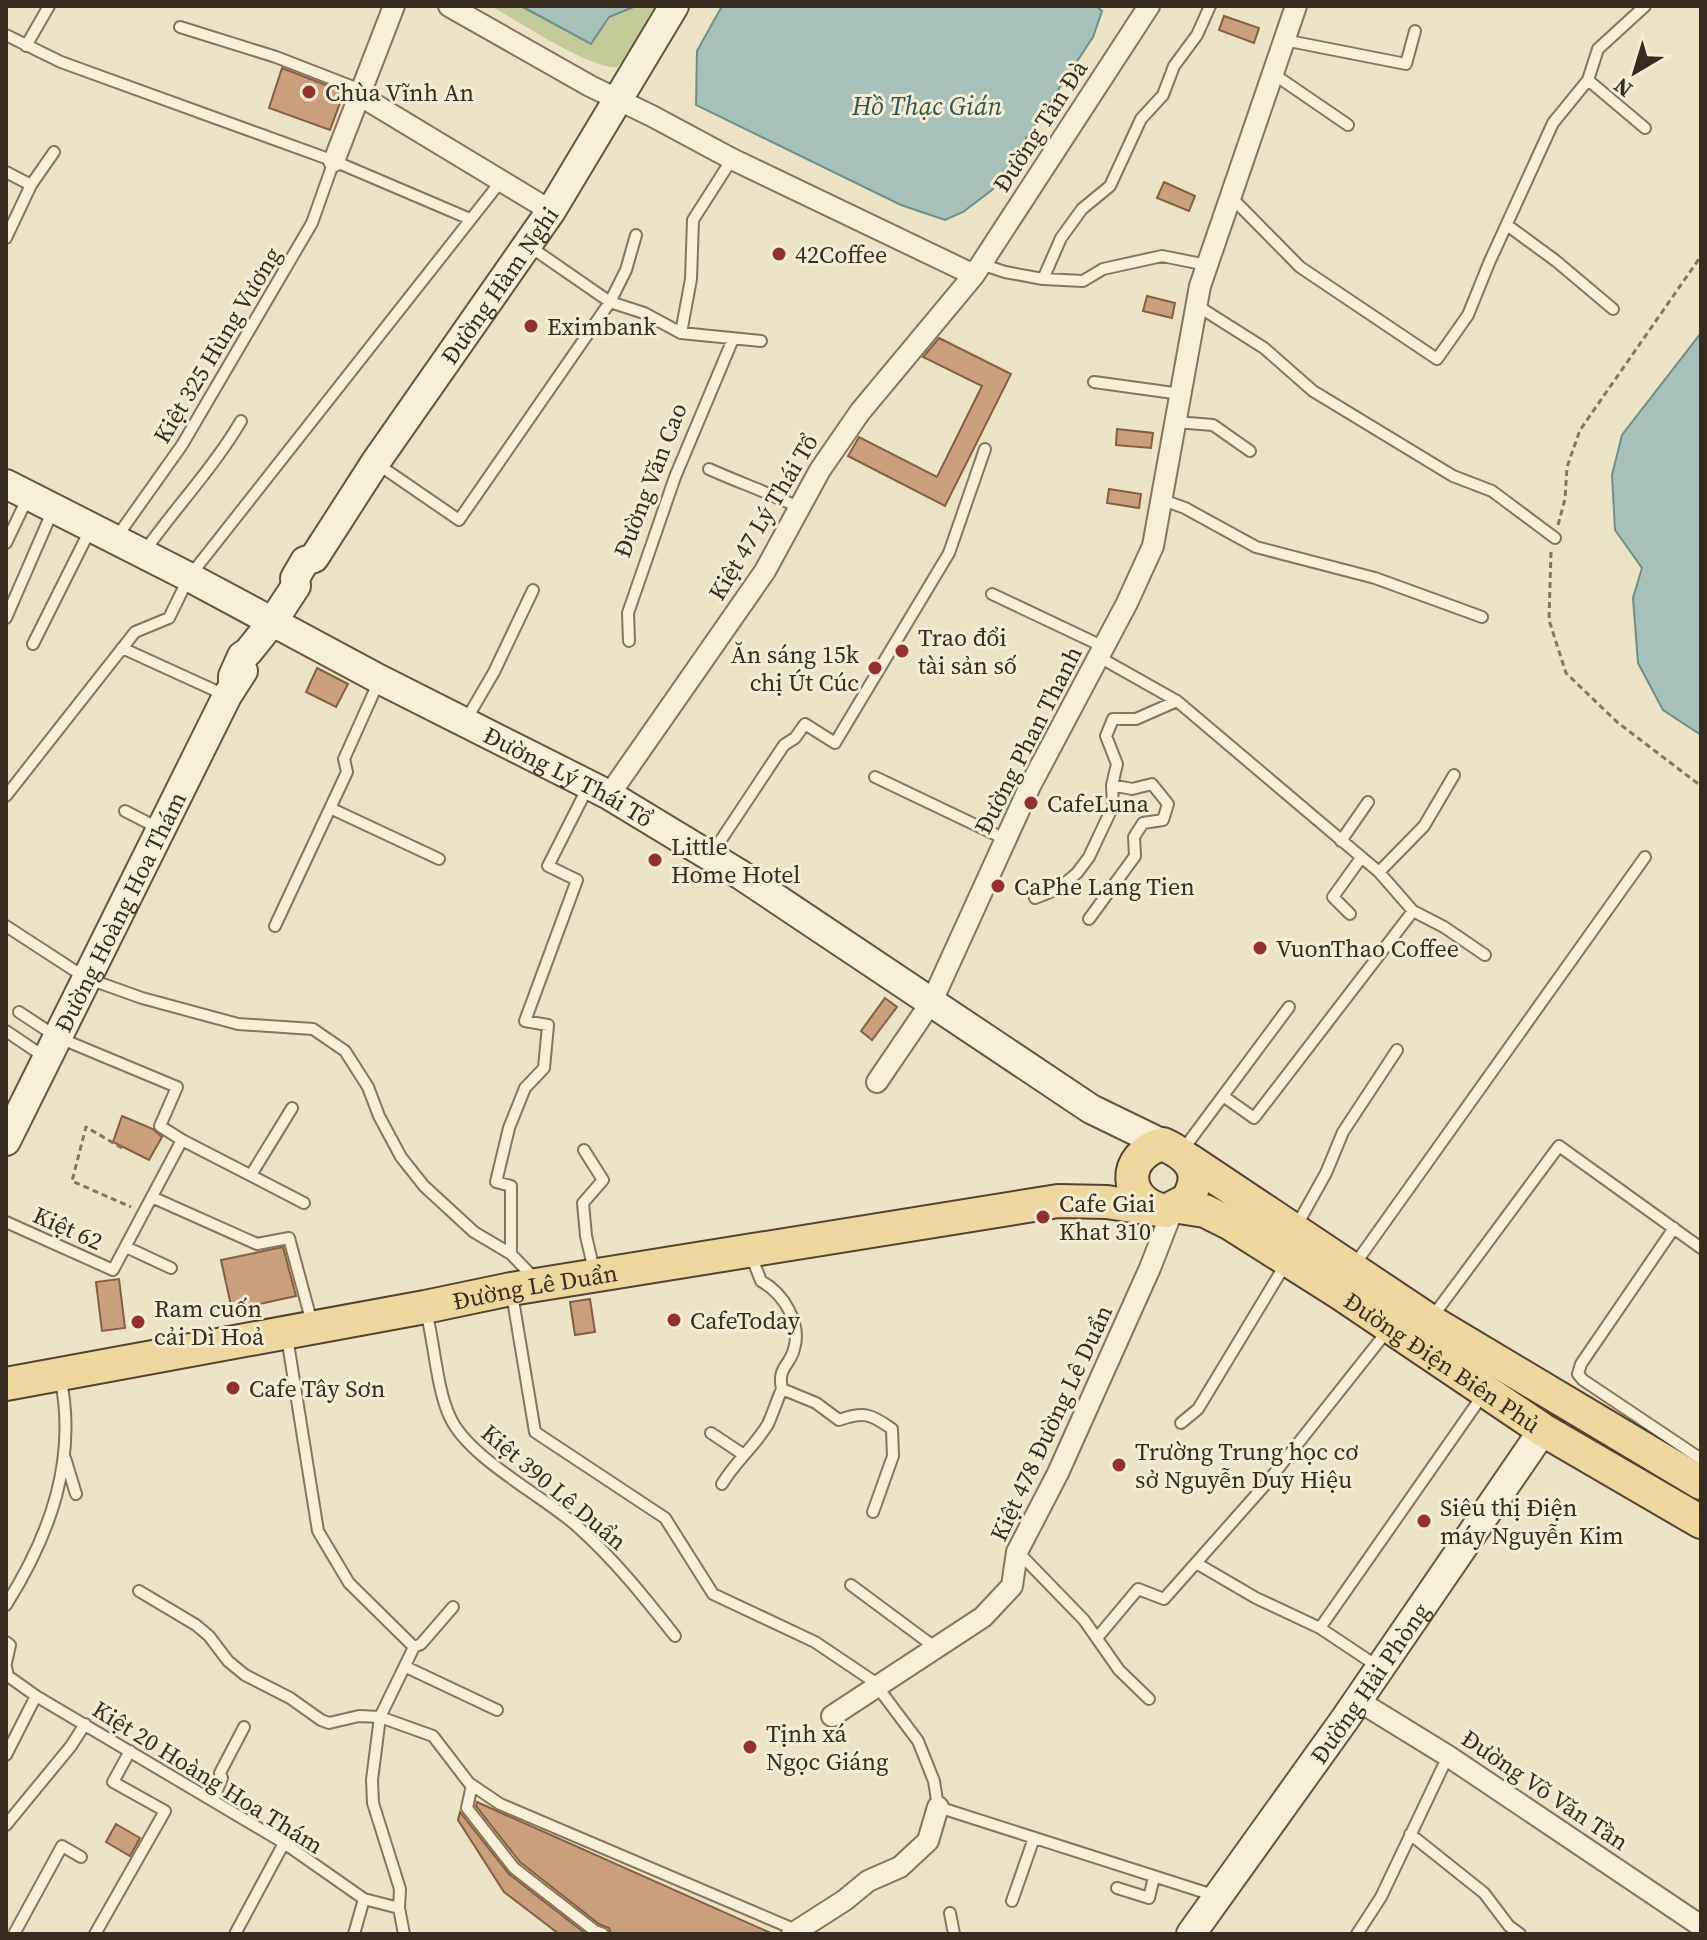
<svg xmlns="http://www.w3.org/2000/svg" width="1707" height="1940" viewBox="0 0 1707 1940" font-family="'Source Serif 4',serif">
  <style>
    .green { fill: #c3ca99 }
    .water { fill: #a7c0b9; stroke: #6e8e87; stroke-width: 2 }
    .building { fill: #c99f7d; stroke: #855f43; stroke-width: 2 }
    .lines { fill: none; stroke-linecap: round; stroke-linejoin: round }
    .lane-casing { stroke: #87745c; stroke-width: 14 }
    .street-casing { stroke: #87745c; stroke-width: 24 }
    .secondary-casing { stroke: #68553f; stroke-width: 32 }
    .primary-casing { stroke: #554230; stroke-width: 36 }
    .path { stroke: #87745c; stroke-width: 3; stroke-dasharray: 6 4; stroke-linecap: butt }
    .lane { stroke: #f7efd8; stroke-width: 10 }
    .street { stroke: #f7efd8; stroke-width: 20 }
    .secondary { stroke: #f7efd8; stroke-width: 28 }
    .primary { stroke: #eed79f; stroke-width: 32 }
    .poi-dot { fill: #93312e; stroke: #f4ecd4; stroke-width: 3 }
    .labels { text-anchor: middle; dominant-baseline: central; stroke-width: 6; stroke-linejoin: round; paint-order: stroke }
    .poi-label { font-size: 24px; fill: #372c1f; stroke: #f4ecd4; text-anchor: start }
    .street-label { font-size: 24px; fill: #372c1f; stroke: #f4ecd4 }
    .water-label { font-size: 26px; font-style: italic; fill: #2f5655; stroke: #f4ecd4 }
  </style>
  <rect width="100%" height="100%" fill="#ece2c5"/>
  <path class="green" d="M491 6H657L632 50 617 67C591 70 518 21 491 6Z"/>
  <path class="water" d="M521 6H636L609 17 591 44Z
    M722 6H1096L1102 11 1093 37 992 190 963 212 945 220 901 205 696 105 697 51Z
    M1701 333V735L1663 710 1638 663 1633 598 1642 568 1615 530 1612 475 1622 435Z"/>
  <path class="building" d="M1224 16 1259 28 1254 43 1219 30Z
    M282 68 344 92 330 130 269 108Z
    M1164 182 1195 196 1189 211 1157 198Z
    M1147 296 1175 303 1172 318 1143 311Z
    M939 338 1011 374 945 506 848 456 859 437 937 477 982 386 923 357Z
    M1117 429 1153 433 1151 448 1116 445Z
    M1109 489 1141 494 1139 508 1107 503Z
    M317 668 348 684 336 707 306 692Z
    M885 998 897 1007 872 1040 861 1031Z
    M122 1116 153 1129 162 1137 149 1160 113 1142Z
    M283 1247 296 1296 232 1310 221 1260Z
    M119 1279 125 1328 102 1331 96 1282Z
    M590 1299 595 1332 575 1335 570 1302Z
    M477 1802 497 1811 773 1934H611L609 1928 599 1924 520 1862 476 1806Z
    M460 1812 509 1874 586 1934H559L504 1892 458 1820Z
    M116 1824 140 1838 130 1856 106 1842Z"/>
  <g class="lines">
    <defs>
      <path id="lane" d="M180 27 276 57 361 90
        M6 35 61 62 334 161 470 219
        M1284 40 1406 64 1415 31
        M26 46 49 6
        M1272 73 1348 125
        M1588 80 1645 128
        M6 172 31 185
        M1230 196 1300 267 1437 359 1468 315 1489 263 1553 123 1588 80 1598 49 1645 6
        M1507 225 1556 261 1613 309
        M6 238 31 185 54 152
        M529 246 610 302 644 313 681 333 761 341
        M981 264 1005 272 1043 279 1083 281 1103 269 1162 256 1207 265
        M1043 279 1061 238 1082 209 1110 186 1141 119 1163 95 1174 66 1197 35 1210 6
        M1196 305 1264 348 1313 391 1453 476 1492 491 1555 538
        M681 333 691 279 693 220 732 159
        M1094 382 1181 394
        M1176 422 1213 425 1250 451
        M376 463 459 520 610 302 626 270 636 235
        M709 469C740 483 770 493 800 508
        M1163 500 1185 508 1256 547 1375 578 1482 617
        M116 538 182 445 312 223 334 161
        M6 543 28 497
        M144 552C175 508 214 467 241 421
        M992 594 1104 647
        M6 618 53 510
        M629 641 628 613 675 477 733 339
        M33 644 91 528
        M122 648 225 695
        M1099 657 1177 701 1379 872 1413 911 1444 927 1485 955
        M466 720 494 672 533 590
        M875 777 1005 839
        M6 796 135 632 169 618 189 577 501 181
        M330 808 439 859
        M125 811 160 829
        M1341 841 1368 802
        M711 855 784 745 795 738 805 724 835 743 949 553 985 449
        M1379 872 1424 826 1454 775
        M1035 898 1058 889 1077 873 1089 857 1113 806 1112 785 1117 764 1106 736 1113 719H1136L1177 701
        M1350 914 1333 897 1361 858
        M1089 919 1135 856 1134 837 1143 823 1163 820 1168 804 1152 784 1132 789 1112 785
        M6 926 86 978 142 998 238 1024 313 1029 345 1051 368 1087 379 1116 401 1157 424 1186 474 1232 511 1254 534 1278
        M275 926 347 772 344 759 379 681
        M6 1031 46 1058
        M1223 1096 1254 1118 1413 911
        M182 1140 304 1203
        M584 1150 603 1180 583 1203 586 1236 594 1270
        M1182 1151 1289 1007
        M251 1175 292 1108
        M154 1198 257 1244 289 1238 312 1323
        M6 1222 113 1270 182 1140 160 1126 177 1087 57 1037 19 1012
        M1297 1225 1326 1173 1343 1132 1397 1050
        M1674 1228 1581 1364 1578 1374 1583 1380 1701 1459
        M126 1247 171 1268
        M750 1253 761 1281C783 1293 802 1323 794 1349 790 1366 777 1367 782 1389L816 1403 839 1420C864 1411 871 1414 892 1429L893 1456 873 1512
        M511 1254V1186L496 1182 509 1128 525 1088 544 1068 548 1025 525 1021 577 880 548 866 588 787
        M1355 1264 1645 857
        M512 1294 535 1432 665 1518 713 1594 815 1642 873 1681 918 1741 934 1781 938 1807 1216 1896
        M426 1311C434 1341 437 1391 450 1417 468 1458 545 1497 578 1527 615 1560 645 1598 675 1636
        M1433 1316 1559 1146 1701 1248
        M287 1337 318 1531 349 1583 414 1647 380 1717 372 1780 373 1803 400 1889 399 1908 404 1934
        M1181 1423 1198 1409 1285 1265
        M711 1433 744 1455
        M65 1458 76 1494
        M722 1484C735 1462 755 1446 768 1424 773 1413 777 1400 782 1389
        M1019 1553 1084 1620 1119 1670 1149 1699
        M1196 1563 1256 1598 1320 1628 1377 1666
        M851 1585 936 1648
        M139 1591 196 1625 209 1636 228 1661 245 1675 290 1698 321 1720 329 1723 359 1716 380 1717 433 1736 469 1783 500 1804 796 1930
        M6 1605C50 1535 78 1459 60 1376
        M1320 1628 1482 1396
        M1097 1638 1138 1589 1164 1599 1265 1485 1388 1330
        M6 1642 10 1645 6 1663
        M414 1647 421 1644 453 1607
        M6 1667 8 1676 36 1696 284 1843 364 1899 399 1908
        M406 1667 497 1710
        M6 1755 36 1696
        M472 1785 467 1808 514 1868 595 1931 603 1934
        M213 1800 222 1778 220 1773 244 1727
        M6 1825 71 1746 85 1724
        M1410 1834 1484 1893 1509 1926 1520 1934
        M1117 1888 1149 1898 1154 1877
        M1012 1901 1034 1838
        M950 1913 954 1934
        M14 1934 62 1846 81 1857
        M95 1934 165 1811 113 1782 130 1751
        M235 1934 284 1843
        M354 1934 364 1899
        M1357 1934 1381 1897 1448 1756"/>
      <path id="street" d="M449 6 590 86 652 116 732 159 974 275
        M359 95 551 211
        M334 161 394 6
        M609 795 765 571 820 470 860 412 974 275 1149 6
        M877 1082 932 1001 1030 786 1127 603 1153 546 1200 286 1296 6
        M1357 1700 1448 1756 1701 1926
        M832 1716 983 1617 1012 1586 1017 1552 1058 1473 1150 1268 1173 1209
        M792 1934 845 1900 868 1881 900 1867 928 1841 938 1807"/>
      <g id="secondary">
        <path id="s1" d="M6 484 189 577 379 679 609 795 741 875 1091 1109 1163 1144"/>
        <path id="s2" d="M233 684V676L242 656 248 652 273 621 296 586 295 578 305 561 314 558 375 463 551 211 674 6"/>
        <path id="s3" d="M6 1141 227 696 243 671"/>
        <path id="s4" d="M1191 1934 1345 1719 1543 1430"/>
      </g>
      <g id="primary">
        <path d="M1163 1144C1189 1156 1205 1171 1187 1200L1166 1211C1122 1203 1121 1155 1163 1144Z"/>
        <path d="M1189 1160 1430 1321 1701 1483"/>
        <path id="s5" d="M1179 1207 1205 1211 1231 1224 1340 1293 1543 1430 1701 1522"/>
        <path id="s6" d="M6 1384 425 1307 511 1289 1058 1201 1107 1202 1158 1210"/>
      </g>
    </defs>
    <use href="#lane" class="lane-casing"/>
    <use href="#street" class="street-casing"/>
    <use href="#secondary" class="secondary-casing"/>
    <use href="#primary" class="primary-casing"/>
    <path class="path" d="M1558 525 1565 499 1567 467 1580 430 1701 256
      M1551 552 1549 620 1566 673 1617 722 1701 786
      M1701 923V925
      M122 1148 86 1127 72 1181 131 1207"/>
    <use href="#lane" class="lane"/>
    <use href="#street" class="street"/>
    <use href="#secondary" class="secondary"/>
    <use href="#primary" class="primary"/>
  </g>
  <g class="poi-dot">
    <circle cx="309" cy="92" r="8"/>
    <circle cx="779" cy="254" r="8"/>
    <circle cx="531" cy="326" r="8"/>
    <circle cx="902" cy="651" r="8"/>
    <circle cx="875" cy="668" r="8"/>
    <circle cx="1031" cy="803" r="8"/>
    <circle cx="655" cy="860" r="8"/>
    <circle cx="998" cy="886" r="8"/>
    <circle cx="1260" cy="948" r="8"/>
    <circle cx="1043" cy="1217" r="8"/>
    <circle cx="674" cy="1320" r="8"/>
    <circle cx="138" cy="1322" r="8"/>
    <circle cx="233" cy="1388" r="8"/>
    <circle cx="1119" cy="1465" r="8"/>
    <circle cx="1424" cy="1521" r="8"/>
    <circle cx="750" cy="1747" r="8"/>
  </g>
  <g class="labels">
    <g class="poi-label">
      <text x="325" y="92">Chùa Vĩnh An</text>
      <text x="795" y="254">42Coffee</text>
      <text x="547" y="326">Eximbank</text>
      <text x="918" y="637">Trao đổi<tspan x="918" dy="28">tài sản số</tspan></text>
      <text x="859" y="654" text-anchor="end">Ăn sáng 15k<tspan x="859" dy="28">chị Út Cúc</tspan></text>
      <text x="1047" y="803">CafeLuna</text>
      <text x="671" y="846">Little<tspan x="671" dy="28">Home Hotel</tspan></text>
      <text x="1014" y="886">CaPhe Lang Tien</text>
      <text x="1276" y="948">VuonThao Coffee</text>
      <text x="1059" y="1203">Cafe Giai<tspan x="1059" dy="28">Khat 310</tspan></text>
      <text x="154" y="1308">Ram cuốn<tspan x="154" dy="28">cải Dì Hoả</tspan></text>
      <text x="690" y="1320">CafeToday</text>
      <text x="249" y="1388">Cafe Tây Sơn</text>
      <text x="1135" y="1451">Trường Trung học cơ<tspan x="1135" dy="28">sở Nguyễn Duy Hiệu</tspan></text>
      <text x="1440" y="1507">Siêu thị Điện<tspan x="1440" dy="28">máy Nguyễn Kim</tspan></text>
      <text x="766" y="1733">Tịnh xá<tspan x="766" dy="28">Ngọc Giáng</tspan></text>
    </g>
    <g class="street-label">
      <text transform="translate(1040 126) rotate(-57)">Đường Tản Đà</text>
      <text stroke="none"><textPath href="#s2" startOffset="486">Đường Hàm Nghi</textPath></text>
      <text transform="translate(217 345) rotate(-59)">Kiệt 325 Hùng Vương</text>
      <text transform="translate(650 480) rotate(-69)">Đường Văn Cao</text>
      <text transform="translate(763 517) rotate(-59)">Kiệt 47 Lý Thái Tổ</text>
      <text transform="translate(1028 740) rotate(-63)">Đường Phan Thanh</text>
      <text stroke="none"><textPath href="#s1" startOffset="634">Đường Lý Thái Tổ</textPath></text>
      <text stroke="none"><textPath href="#s3" startOffset="256">Đường Hoàng Hoa Thám</textPath></text>
      <text transform="translate(68 1228) rotate(24)">Kiệt 62</text>
      <text stroke="none"><textPath href="#s6" startOffset="538">Đường Lê Duẩn</textPath></text>
      <text stroke="none"><textPath href="#s5" startOffset="308">Đường Điện Biên Phủ</textPath></text>
      <text transform="translate(1051 1423) rotate(-65)">Kiệt 478 Đường Lê Duẩn</text>
      <text transform="translate(554 1487) rotate(40)">Kiệt 390 Lê Duẩn</text>
      <text stroke="none"><textPath href="#s4" startOffset="308">Đường Hải Phòng</textPath></text>
      <text transform="translate(208 1777) rotate(32)">Kiệt 20 Hoàng Hoa Thám</text>
      <text transform="translate(1545 1790) rotate(34)">Đường Võ Văn Tần</text>
    </g>
    <g class="water-label">
      <text x="927" y="106">Hồ Thạc Gián</text>
    </g>
  </g>
  <rect width="1707" height="1940" fill="none" stroke="#372c1f" stroke-width="16"/>
  <g transform="translate(1635 72) rotate(218)" stroke="#f4ecd4" stroke-width="6" paint-order="stroke">
  <path d="M0-6L14 30L0 20L-14 30Z" fill="#372c1f"/>
  <text y="-12" font-size="22" font-weight="bold" text-anchor="middle" fill="#372c1f">N</text>
  </g>
</svg>
